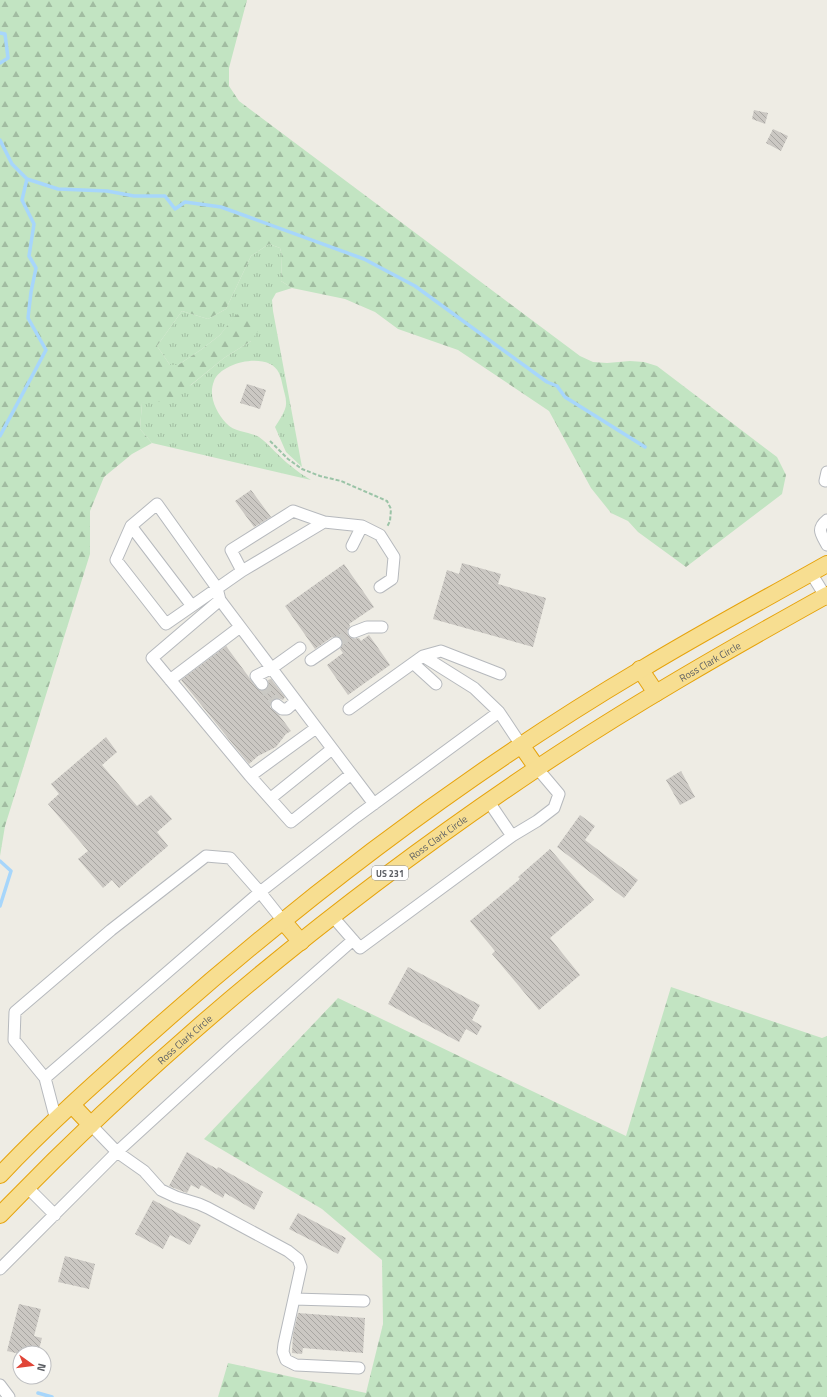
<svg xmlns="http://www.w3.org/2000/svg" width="827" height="1397" viewBox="0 0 827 1397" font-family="'Titillium Web',sans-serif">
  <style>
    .grass { fill: url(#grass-tufts) }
    .forest { fill: url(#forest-firs) }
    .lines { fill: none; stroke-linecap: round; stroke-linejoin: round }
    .stream { stroke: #a7d6fb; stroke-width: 3.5 }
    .building { fill: url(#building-back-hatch) }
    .minor-tunnel { stroke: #cac9c4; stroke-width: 11; stroke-dasharray: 11 5.5; stroke-linecap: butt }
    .minor-casing { stroke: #b6b9bd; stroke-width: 13 }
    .highway-casing { stroke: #e6a30c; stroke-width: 18 }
    .path { stroke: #9bc4a7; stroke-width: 2; stroke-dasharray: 4 2; stroke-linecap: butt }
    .minor { stroke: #fff; stroke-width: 11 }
    .highway { stroke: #f7de91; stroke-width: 16 }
    .labels { text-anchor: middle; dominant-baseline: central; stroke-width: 3; stroke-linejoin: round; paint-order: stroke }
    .shield { fill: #fff; stroke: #8d8f92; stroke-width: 1 }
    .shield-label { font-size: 9px; font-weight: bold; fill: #5c5f64 }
    .street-label { font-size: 10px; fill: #5c5f64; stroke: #fff }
  </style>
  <defs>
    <pattern id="grass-tufts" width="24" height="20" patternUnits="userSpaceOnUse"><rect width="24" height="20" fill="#c2e4c2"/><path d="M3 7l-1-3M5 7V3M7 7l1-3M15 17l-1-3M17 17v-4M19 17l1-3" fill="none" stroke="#a1bca1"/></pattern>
    <pattern id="forest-firs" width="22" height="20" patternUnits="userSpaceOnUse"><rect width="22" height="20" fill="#c2e4c2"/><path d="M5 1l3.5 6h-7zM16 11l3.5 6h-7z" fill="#a1bca1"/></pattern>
    <pattern id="building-back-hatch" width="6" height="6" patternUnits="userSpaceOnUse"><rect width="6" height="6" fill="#cbc8c3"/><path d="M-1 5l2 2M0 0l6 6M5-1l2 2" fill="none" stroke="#a8a6a2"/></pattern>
  </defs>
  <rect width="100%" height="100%" fill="#eeece4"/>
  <path class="grass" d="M269 244 280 248 282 256 281 281 292 288 276 293 272 300 273 311 302 467 286 452 275 427C279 420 287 410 286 402 286 397 284 392 283 387 282 383 281 377 279 373 269 351 221 362 214 381 208 396 216 412 226 423 235 433 248 431 259 437 268 443 281 459 291 466 297 471 304 476 311 480L152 443 140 429 142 403 191 385 224 358 251 341 234 318 220 335 202 349 178 365H170L157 346 182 311 208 319 226 309 251 256Z"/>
  <path class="forest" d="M0 0H247L229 68V86L239 101 580 356 593 362 607 363 630 361 644 362 657 366 777 457 786 475 782 494 686 567 638 532 628 521 611 513 591 488 549 411 458 350 398 329 375 312 345 299 292 288 281 281 282 256 280 248 269 244 251 256 226 309 208 319 182 311 157 346 170 365H178L202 349 220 335 234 317 242 311 253 314 257 320 258 331 251 341 224 358 171 401 142 403 140 429 152 443 132 454 104 477 90 511V554L5 826 0 856Z
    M671 987 822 1038 827 1036V1397H218L228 1363 366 1393 383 1324 382 1260 322 1209 204 1139 338 998 626 1136Z"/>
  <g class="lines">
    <path class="stream" d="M0 33 5 34 8 58 0 63
      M0 140 12 164 27 179 22 200 34 224 29 256 36 268 31 292 28 318 46 350 0 436
      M27 179 58 189 107 191 134 196H165L175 209 185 202 221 207 364 259 415 286 547 382 557 386 565 397 645 447
      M0 861 11 871 0 906
      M38 1393 52 1397"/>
  </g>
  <path class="building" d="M754 110 768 113 765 124 752 119Z
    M773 129 788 136 781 151 766 143Z
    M247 384 266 390 260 409 240 403Z
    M251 490 271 517 254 527 235 501Z
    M462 563 501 574 498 584 546 598 533 647 433 619 447 570 459 574Z
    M344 564 374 607 349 624 350 626 347 631 348 635 353 639 359 638 361 641 369 635 390 665 348 695 327 665 343 653 340 649 343 643 342 639 339 637H332L315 649 285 606Z
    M226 646 257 688 262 691 266 690 269 686 268 680 271 679 285 697 283 700 278 698 274 699 271 701 270 707 279 715 291 731 286 734 276 747 258 756 249 764 181 680Z
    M106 737 117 752 102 765 137 806 151 795 172 819 157 832 168 846 119 888 112 880 103 888 78 859 88 851 48 804 59 794 51 784Z
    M681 771 695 797 680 805 666 780Z
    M580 815 595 826 585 840 638 880 624 898 557 847Z
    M550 849 594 900 550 938 580 975 539 1010 492 954 495 951 470 921 520 879 518 877Z
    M408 967 480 1005 472 1020 482 1026 477 1035 466 1029 459 1042 388 1004Z
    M187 1152 217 1169 218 1167 263 1192 254 1210 225 1193 223 1198 201 1185 199 1189 191 1185 187 1193 169 1186Z
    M153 1200 201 1225 190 1245 170 1235 163 1249 135 1234Z
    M298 1213 346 1238 338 1254 289 1229Z
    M65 1256 95 1264 89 1289 58 1282Z
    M19 1304 41 1309 34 1336 42 1338 38 1353H20V1354L7 1351Z
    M298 1313 365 1318 363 1353 303 1348 302 1354 292 1353 293 1334Z"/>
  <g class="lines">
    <path class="minor-tunnel" d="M336 643 354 632
      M262 684 277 705"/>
    <defs>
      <path id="minor" d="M827 472 825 481 827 479
        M827 520C816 529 821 534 827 545
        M131 526 116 560 166 624 192 606
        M352 546 362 526
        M242 571 231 550 293 511 324 522
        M811 573 827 599
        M220 600 152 658 250 776
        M354 632 367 627H382
        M423 656 441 651 500 674
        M311 660 336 643
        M414 664 436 684
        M170 680 240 627
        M262 684 256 676 272 668 300 648
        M277 705 282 709H287L296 701
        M349 709 423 656 474 688 499 712 521 745
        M316 728 250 776 291 822 350 775
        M271 798 332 749
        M489 802 512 836
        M374 804 220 600 217 588 157 504 131 526 192 606 242 571 324 522 362 526 380 535 394 557 392 579 380 587
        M333 917 360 948 512 836 537 821 554 808 559 794 537 768
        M45 1078 260 892 356 817 499 712
        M56 1120 45 1078 14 1040 15 1012 111 930 206 856 230 858 260 892 283 921
        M91 1125 117 1152 144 1171 161 1190 176 1197 199 1204 208 1208 288 1251 298 1259 301 1267 284 1344 283 1352 286 1360 296 1365 359 1368
        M27 1187 55 1215
        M0 1269 117 1152 234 1045 353 940
        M294 1299 364 1301
        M0 1385 9 1397"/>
      <g id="highway">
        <path d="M640 669 656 693"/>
        <path d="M521 745 537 768"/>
        <path d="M283 921 301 942"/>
        <path d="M72 1105 91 1125"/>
        <path d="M0 1175C50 1122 105 1074 159 1026 308 894 470 771 642 669 703 632 765 599 827 564"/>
        <path id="s1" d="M0 1215C161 1048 344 898 536 769 630 706 728 650 827 595"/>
      </g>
    </defs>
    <use href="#minor" class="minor-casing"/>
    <use href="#highway" class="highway-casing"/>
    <path class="path" d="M270 441 288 459 302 469 320 476 341 481 387 501 391 509 390 521 387 527"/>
    <use href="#minor" class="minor"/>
    <use href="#highway" class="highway"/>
  </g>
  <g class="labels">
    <rect class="shield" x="372" y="866" width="36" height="14" rx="3"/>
    <g class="shield-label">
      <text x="390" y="873">US 231</text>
    </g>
    <g class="street-label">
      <text stroke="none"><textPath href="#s1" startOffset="903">Ross Clark Circle</textPath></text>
      <text stroke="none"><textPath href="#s1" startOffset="579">Ross Clark Circle</textPath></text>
      <text stroke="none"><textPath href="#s1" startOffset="255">Ross Clark Circle</textPath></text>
    </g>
  </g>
  <g transform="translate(32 1365) rotate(104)"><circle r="19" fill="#ffffff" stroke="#bebfc1"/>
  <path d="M0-3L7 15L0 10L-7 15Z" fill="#e04537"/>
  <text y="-6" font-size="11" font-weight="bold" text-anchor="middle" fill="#5c5f64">N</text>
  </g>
</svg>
